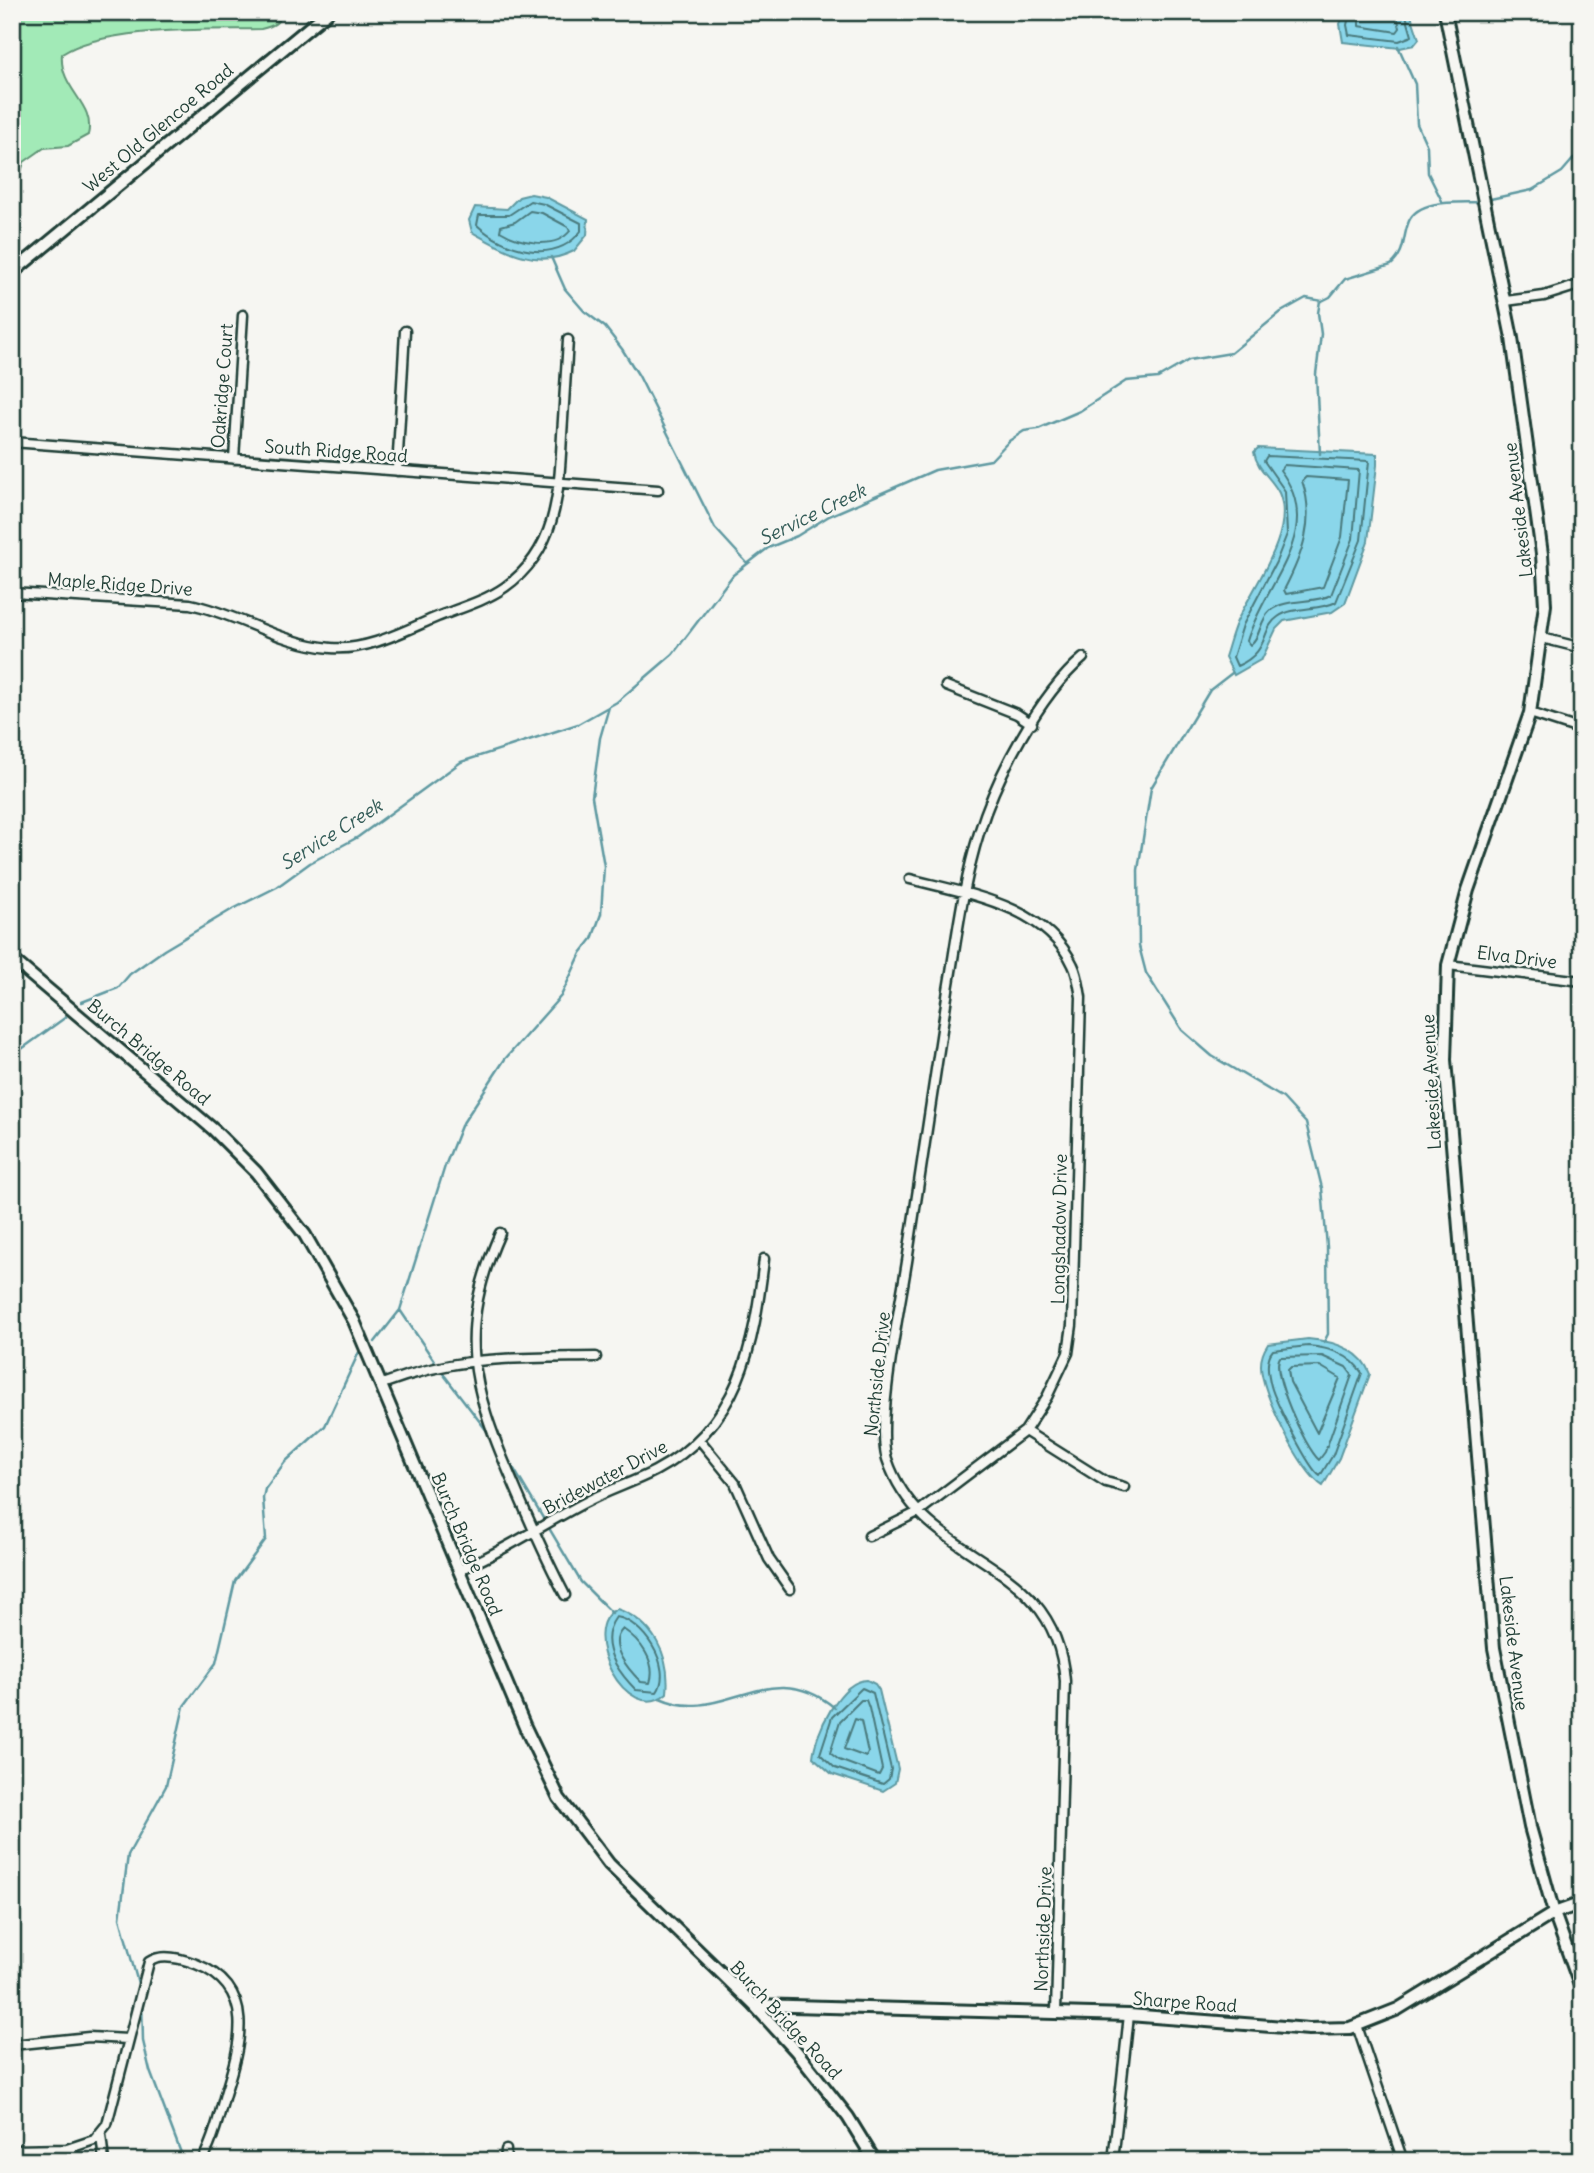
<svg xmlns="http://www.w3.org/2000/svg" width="1594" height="2173" viewBox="0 0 1594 2173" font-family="Delius,sans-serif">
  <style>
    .green { fill: #a2eab7; stroke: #609476; stroke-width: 2 }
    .water { fill: #8ad6ea; stroke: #5f99a1; stroke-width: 2 }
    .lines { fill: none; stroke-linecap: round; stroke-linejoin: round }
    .shore { stroke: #4a7a7d; stroke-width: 2 }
    .stream { stroke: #5f99a1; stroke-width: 2.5 }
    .street-casing { stroke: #1f3d34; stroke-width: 13 }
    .secondary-casing { stroke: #1f3d34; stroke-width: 16 }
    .street { stroke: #f6f6f2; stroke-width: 8 }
    .secondary { stroke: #f6f6f2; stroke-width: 10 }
    .labels { text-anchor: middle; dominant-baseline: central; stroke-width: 5; stroke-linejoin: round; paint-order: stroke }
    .street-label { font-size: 18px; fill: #1f3d34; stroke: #f6f6f2 }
    .water-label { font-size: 19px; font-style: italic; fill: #345c58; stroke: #f6f6f2 }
  </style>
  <rect width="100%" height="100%" fill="#f6f6f2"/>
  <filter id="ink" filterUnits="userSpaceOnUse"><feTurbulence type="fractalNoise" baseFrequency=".0143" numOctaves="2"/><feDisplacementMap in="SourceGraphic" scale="14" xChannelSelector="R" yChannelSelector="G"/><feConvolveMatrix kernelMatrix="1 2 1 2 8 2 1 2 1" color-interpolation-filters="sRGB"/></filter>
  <g filter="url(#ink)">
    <path class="green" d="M12 12H282C279 24 273 26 261 29 210 30 104 26 62 54 59 90 96 103 88 135L68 146 44 148 24 162 12 202Z"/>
    <path class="water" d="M1344 12H1410L1419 39 1414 45 1400 48 1343 42 1340 24Z
      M531 194 546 197 588 219 587 235 574 251C537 270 504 250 472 232L469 220 475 207 507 209 519 197Z
      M1258 448 1377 454V465L1368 541 1345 603 1332 612 1284 621 1276 629 1262 659 1234 675 1225 657C1229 645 1232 632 1237 621 1253 587 1296 532 1279 493 1272 478 1257 470 1254 452Z
      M1308 1339C1332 1341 1361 1349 1370 1374L1339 1458 1323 1486C1301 1474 1260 1390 1261 1365 1261 1357 1264 1350 1268 1344Z
      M617 1609C653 1621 671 1656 667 1693 627 1729 575 1627 617 1609Z
      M867 1680 875 1684 879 1690 898 1769 895 1783 883 1791 832 1774 813 1757C815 1734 840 1680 867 1680Z"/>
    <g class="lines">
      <path class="shore" d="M1350 12 1347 25 1349 35 1399 41 1412 36 1405 12
        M1359 12V26L1397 32 1400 28 1396 12
        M530 201 544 204 581 223V231C555 265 505 251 477 225L479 215H509Z
        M530 211 542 213 568 227 570 231C554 251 518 242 500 231L501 226 515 222Z
        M1267 456 1369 461 1361 540 1336 602C1319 611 1293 606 1278 617 1260 629 1271 651 1237 666L1233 657 1243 625 1276 562 1287 534 1285 491 1264 461Z
        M1284 465 1359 470 1353 539 1331 595C1313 604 1285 598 1270 611 1259 621 1261 637 1250 645L1247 641C1264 583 1327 531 1280 470Z
        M1306 477 1348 480 1342 537 1323 587 1286 594 1284 590C1302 555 1316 520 1302 481Z
        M1308 1346C1330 1348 1350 1354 1362 1373L1333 1455 1320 1476C1309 1469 1275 1401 1271 1386 1268 1374 1265 1359 1273 1350Z
        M1322 1356 1346 1367 1352 1375 1325 1452 1319 1460C1305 1448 1270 1371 1280 1357Z
        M1320 1366 1340 1378 1317 1433 1290 1382 1288 1370 1291 1367Z
        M616 1617C642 1620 674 1667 657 1692L636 1690C617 1671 597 1643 616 1617Z
        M623 1629C640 1640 657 1662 650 1683L641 1682C629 1670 606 1645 623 1629Z
        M862 1688 873 1693 891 1769 889 1779 883 1784 835 1768 820 1754 832 1717Z
        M861 1700H866L869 1708 882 1769 879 1775 839 1760 830 1753 840 1721Z
        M855 1719 861 1721 868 1753 866 1757 844 1749Z"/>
      <path class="stream" d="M1398 46 1415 84 1417 124 1427 146 1428 173 1443 203
        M1486 200 1532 190 1562 172 1582 149
        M551 257 565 289 584 311 605 327 622 349 639 376 715 528 747 563
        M1320 301 1318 313 1321 334 1316 374 1320 454
        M1232 673 1210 690 1151 788 1138 870 1139 946 1146 973 1182 1030 1212 1056 1283 1098 1306 1123 1322 1188 1327 1247 1328 1334 1324 1342
        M82 1002 118 988 130 974 164 950 231 910 277 887 310 863 358 837 461 762 578 724 617 702 673 654 733 575 768 548 797 536 829 516 935 470 991 460 1009 441 1024 431 1038 429 1080 411 1126 381 1158 378 1189 360 1231 353 1281 312 1306 298 1322 301 1330 297 1345 279 1391 265C1406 252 1402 238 1409 221 1419 198 1460 203 1480 202
        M12 1056 66 1017
        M400 1310 437 1365
        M375 1342 400 1310 445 1166 461 1126 505 1059 561 996 581 953 592 939 601 914 604 866 592 797 600 738 609 707
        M441 1371 490 1435
        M505 1454 581 1582 612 1613
        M660 1698C723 1727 768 1653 835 1708
        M139 1987 120 1918 128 1855 166 1786 184 1706 216 1663 235 1581 266 1539 263 1498 265 1489 285 1462 325 1426 359 1352
        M142 2000 143 2041 150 2071 184 2161"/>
      <defs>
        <path id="street" d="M1506 301 1544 296 1582 284
          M12 442 658 490
          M234 459 243 315
          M397 471 405 331
          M12 593 190 604C238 614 281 644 331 648 367 651 404 631 437 617 460 608 485 601 505 587 557 550 559 494 562 435 564 404 566 372 568 340
          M1542 638 1582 648
          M946 686 1017 714 1032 724
          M1530 713 1582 730
          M1448 965 1582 981
          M500 1233C457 1330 471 1385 511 1478 528 1518 545 1557 565 1595
          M382 1384C459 1355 515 1358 596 1357
          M1025 1431 1106 1482 1124 1487
          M699 1439 735 1483 769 1559 790 1589
          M869 1536 918 1512 1025 1431 1047 1397 1068 1353 1072 1325 1081 997C1079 987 1078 975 1073 965 1045 905 968 894 910 879
          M459 1570C505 1551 543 1524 586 1502 608 1490 632 1483 655 1471 740 1426 754 1346 764 1259
          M1056 2013 1065 1681C1055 1552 924 1569 887 1459 875 1423 902 1298 908 1255 922 1167 934 1078 948 990 957 937 963 884 979 833 996 777 1039 695 1083 658
          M1357 2026 1403 2161
          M12 2045 89 2037 128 2039
          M101 2135 104 2161
          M67 2149 94 2140 107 2124 149 1962C161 1953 183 1959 196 1964 258 1988 240 2046 225 2094 219 2117 213 2140 202 2161
          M12 2150 67 2149 82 2161
          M505 2161 506 2150
          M1113 2161 1129 2015"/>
        <path id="secondary" d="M1445 12 1512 338 1542 554 1545 605 1530 713 1468 890 1448 965 1445 1060 1494 1648 1530 1827 1554 1913 1582 1991
          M12 273 328 12
          M12 959 214 1130 256 1172 305 1235 354 1321 525 1727 559 1798 609 1864 754 2005 796 2051 848 2117 875 2161
          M754 2005 1129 2015 1309 2029 1350 2028 1398 2009 1554 1913 1582 1903"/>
      </defs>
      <use href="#street" class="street-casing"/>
      <use href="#secondary" class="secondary-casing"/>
      <use href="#street" class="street"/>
      <use href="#secondary" class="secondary"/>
    </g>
  </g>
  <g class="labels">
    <g class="street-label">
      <text transform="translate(158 128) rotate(-40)">West Old Glencoe Road</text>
      <text transform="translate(222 386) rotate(-86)">Oakridge Court</text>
      <text transform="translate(336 451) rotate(4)">South Ridge Road</text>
      <text transform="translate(1518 510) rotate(-97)">Lakeside Avenue</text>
      <text transform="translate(120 584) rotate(4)">Maple Ridge Drive</text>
      <text transform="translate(1517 957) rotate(7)">Elva Drive</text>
      <text transform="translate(149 1052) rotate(40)">Burch Bridge Road</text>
      <text transform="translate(1431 1082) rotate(-93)">Lakeside Avenue</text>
      <text transform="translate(1059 1229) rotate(-89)">Longshadow Drive</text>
      <text transform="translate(877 1374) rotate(-84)">Northside Drive</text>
      <text transform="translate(605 1477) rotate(-28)">Bridewater Drive</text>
      <text transform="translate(467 1544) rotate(67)">Burch Bridge Road</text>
      <text transform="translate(1514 1643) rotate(83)">Lakeside Avenue</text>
      <text transform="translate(1043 1929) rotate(-88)">Northside Drive</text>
      <text transform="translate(1185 2002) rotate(4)">Sharpe Road</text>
      <text transform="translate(786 2020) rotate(47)">Burch Bridge Road</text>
    </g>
    <g class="water-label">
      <text transform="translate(812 514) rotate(-26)">Service Creek</text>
      <text transform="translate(331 834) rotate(-32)">Service Creek</text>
    </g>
  </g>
  <rect width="1594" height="2173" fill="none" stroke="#f6f6f2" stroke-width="42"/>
  <rect x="21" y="21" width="1552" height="2131" fill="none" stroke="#1f3d34" stroke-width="2.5" filter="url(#ink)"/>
</svg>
